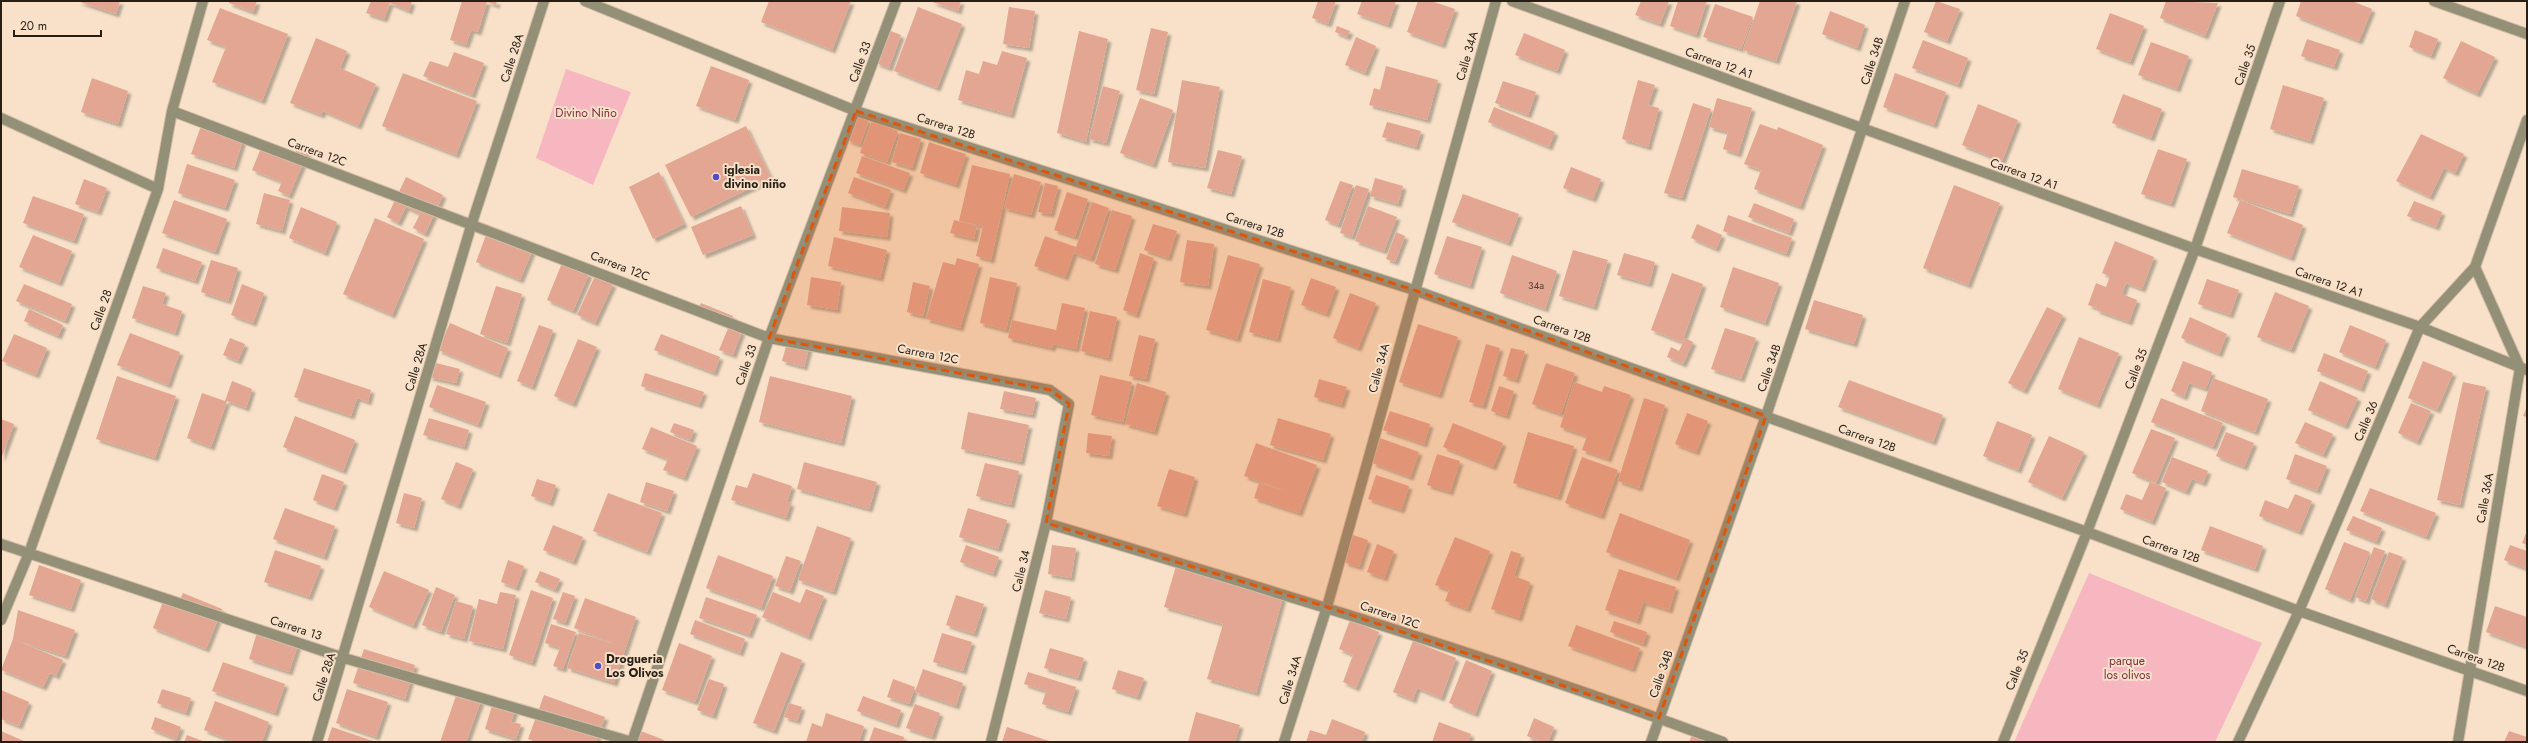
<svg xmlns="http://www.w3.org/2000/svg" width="2528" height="743" viewBox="0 0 2528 743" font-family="Jost,sans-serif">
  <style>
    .green { fill: #f7b7c1 }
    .building { fill: #e3a692; filter: url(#shadow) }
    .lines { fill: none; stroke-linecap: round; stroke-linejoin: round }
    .minor-casing { stroke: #d2bea8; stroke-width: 12 }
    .minor { stroke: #948f77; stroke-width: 10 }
    .marked { fill: #de560c; fill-opacity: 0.2; stroke: #de560c; stroke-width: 3; stroke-dasharray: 8 5; stroke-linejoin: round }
    .poi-dot { fill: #514dc4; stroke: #f8e1c8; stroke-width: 1.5 }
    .labels { text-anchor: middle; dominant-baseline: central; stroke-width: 4; stroke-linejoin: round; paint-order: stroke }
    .number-label { font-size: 10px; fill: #564035 }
    .street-label { font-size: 12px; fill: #271e16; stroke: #f8e1c8 }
    .park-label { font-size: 12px; fill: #7b2e41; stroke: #f8e1c8 }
    .poi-label { font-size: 12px; font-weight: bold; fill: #271e16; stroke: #f8e1c8; text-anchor: start }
  </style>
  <defs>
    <filter id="shadow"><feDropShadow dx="3.5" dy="3.5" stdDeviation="1" flood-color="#0004"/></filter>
  </defs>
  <rect width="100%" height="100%" fill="#f8e1c8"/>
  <path class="green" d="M566 69 631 92 593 185 536 158Z
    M2089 573 2262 643 2215 742H2014Z"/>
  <path class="building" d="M77 1H120L116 14Z
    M229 1H257L253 12 229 3Z
    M371 1H412L409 11 390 3 384 19 366 13Z
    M462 1H497L496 5 487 2 478 32 471 30 466 45 450 40Z
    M769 1H851L832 50 761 22Z
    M930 1H961L958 11Z
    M1318 1H1336L1328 24 1312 18Z
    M1362 1H1396L1388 25 1357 14Z
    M1418 1H1431L1455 9 1442 45 1407 32Z
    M1641 1H1669L1660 24 1635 15Z
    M1678 1H1707L1696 35 1670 26Z
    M1760 1H1797L1776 61 1743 50Z
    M1936 1 1960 9 1947 41 1924 32Z
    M2166 1 2218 3 2205 36 2160 18Z
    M2301 1H2352L2372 9 2359 41 2296 16Z
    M1715 4 1753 17 1741 49 1703 37Z
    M918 7 962 24 937 88 894 71Z
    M1009 7 1035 11 1029 48 1003 44Z
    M220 8 288 34 262 101 212 82 226 47 207 40Z
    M1830 11 1865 25 1857 48 1822 34Z
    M2110 13 2144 26 2130 62 2096 49Z
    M1337 26 1350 31 1347 37 1335 32Z
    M1151 28 1168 32 1154 94 1136 90Z
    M888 30 901 35 889 68 876 63Z
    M2415 30 2438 39 2431 56 2409 47Z
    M1079 31 1108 39 1086 142 1057 133Z
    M1524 33 1565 50 1557 71 1515 55Z
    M1356 37 1376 46 1365 73 1345 65Z
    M316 38 347 51 340 68 376 84 358 126 323 111 321 115 290 103Z
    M2307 39 2340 50 2334 67 2301 56Z
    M1923 40 1968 58 1958 85 1912 68Z
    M2461 41 2495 57 2477 94 2443 78Z
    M2151 42 2189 56 2177 89 2138 75Z
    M1002 51 1027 58 1011 115 958 100 966 70 979 74 983 61 997 65Z
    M454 52 484 63 472 95 423 76 430 61 448 67Z
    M711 66 749 80 735 120 696 106Z
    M1386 66 1438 80 1427 120 1369 105 1374 88 1380 90Z
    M403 73 477 101 456 155 382 126Z
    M1895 73 1946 92 1934 125 1883 107Z
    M92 78 128 91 118 124 81 112Z
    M1182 80 1220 87 1205 168 1168 162Z
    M1638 80 1655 85 1648 105 1659 108 1648 147 1622 139Z
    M1503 81 1536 92 1528 115 1495 103Z
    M2283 85 2324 98 2310 141 2270 129Z
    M1103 86 1120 91 1106 143 1089 139Z
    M2123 94 2162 109 2151 138 2112 123Z
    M1140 98 1173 110 1153 165 1120 153Z
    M1717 98 1752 108 1738 154 1723 149 1728 132 1709 127Z
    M1693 103 1711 109 1682 198 1664 193Z
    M1978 104 2018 120 2002 161 1962 145Z
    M1494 107 1555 132 1549 147 1488 122Z
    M855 116 869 120 860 145 847 140Z
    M872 121 898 131 887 162 860 153Z
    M1387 122 1421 131 1416 147 1382 137Z
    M1760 124 1777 130 1778 127 1823 145 1800 207 1754 189 1761 170 1744 164Z
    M201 126 243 140 234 168 191 154Z
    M746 126 771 178 691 217 665 165Z
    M900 133 921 139 912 168 892 162Z
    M2421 134 2464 154 2455 173 2444 168 2430 197 2396 181Z
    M264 141 295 154 298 144 309 149 289 196 278 191 282 182 252 170Z
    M929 142 966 154 956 185 920 173Z
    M2158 149 2187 159 2171 204 2141 194Z
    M1218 150 1242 156 1231 194 1207 188Z
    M862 156 910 173 903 190 856 173Z
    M187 164 235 180 225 208 178 193Z
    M972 165 1010 174 991 260 976 256 983 226 959 221Z
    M1571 167 1601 179 1593 199 1563 188Z
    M2242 169 2299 186 2290 214 2233 197Z
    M659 172 684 224 653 239 629 187Z
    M1014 174 1041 182 1031 215 1004 208Z
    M406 177 443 195 425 234 413 228 420 214 406 207 398 223 387 217Z
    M854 177 891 190 885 207 848 193Z
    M1375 178 1403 186 1398 204 1370 196Z
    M84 179 107 188 98 212 75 204Z
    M1340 181 1353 185 1338 225 1325 220Z
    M1045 183 1058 186 1051 214 1038 212Z
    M1356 185 1369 189 1352 237 1340 233Z
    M1954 185 2000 203 1968 285 1923 268Z
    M1067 192 1088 199 1075 237 1054 230Z
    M264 193 290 200 282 231 256 224Z
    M1463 194 1519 214 1508 243 1452 222Z
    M33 196 84 214 74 241 23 223Z
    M174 200 227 219 215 252 162 233Z
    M2240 200 2303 225 2291 258 2227 233Z
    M2414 201 2442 212 2436 227 2407 216Z
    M1092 202 1109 208 1091 259 1074 253Z
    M1754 203 1794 219 1789 233 1748 217Z
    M741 206 753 235 703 255 691 227Z
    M1368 206 1397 217 1384 251 1355 241Z
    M301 207 337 222 325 253 289 238Z
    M842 207 890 213 887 237 839 231Z
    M1112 210 1132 216 1115 270 1095 264Z
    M1728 215 1792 238 1786 254 1723 231Z
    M375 218 424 239 392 315 343 294Z
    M954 220 977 226 974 239 950 233Z
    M1153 224 1177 231 1168 258 1144 250Z
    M1697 224 1722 235 1716 249 1691 238Z
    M489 227 535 244 520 280 476 262Z
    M1396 232 1405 236 1395 262 1386 259Z
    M33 235 72 251 59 283 19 267Z
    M1045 236 1076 247 1065 277 1034 266Z
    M1447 236 1482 247 1470 286 1434 274Z
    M834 237 887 250 880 278 828 266Z
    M1187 240 1214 244 1208 286 1180 282Z
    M2115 241 2154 257 2142 289 2126 283 2122 294 2137 300 2129 322 2096 310 2097 308 2088 305 2096 283 2106 287 2110 276 2102 273Z
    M163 248 202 262 195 281 156 268Z
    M1573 250 1608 260 1594 307 1559 296Z
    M1140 253 1154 258 1136 315 1123 310Z
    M1624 253 1655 262 1649 284 1617 275Z
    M1228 255 1260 264 1237 339 1206 330Z
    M1512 255 1557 271 1545 309 1500 293Z
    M957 258 979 264 960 328 926 319 943 262 955 265Z
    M211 260 238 268 228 301 201 292Z
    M562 263 589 274 573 311 547 300Z
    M1733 267 1779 283 1765 323 1720 307Z
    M1672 273 1703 284 1682 342 1651 330Z
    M595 276 613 284 595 323 577 315Z
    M811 277 841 282 837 310 807 305Z
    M990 277 1017 283 1006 330 980 323Z
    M1311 278 1336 287 1326 314 1301 305Z
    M1263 279 1291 287 1277 339 1249 332Z
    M2207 279 2239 290 2230 315 2198 304Z
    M913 282 930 286 923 316 907 312Z
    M24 284 72 304 65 321 16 301Z
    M242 284 264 293 253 323 231 315Z
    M143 286 166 293 162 304 182 311 175 333 132 318Z
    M496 286 522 294 507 343 480 334Z
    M2275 292 2309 306 2291 350 2257 337Z
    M1350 293 1376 303 1358 348 1333 338Z
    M1814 300 1863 315 1854 344 1805 329Z
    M701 303 733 316 729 326 697 313Z
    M1062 303 1085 308 1076 349 1053 344 1052 348 1008 338 1012 320 1056 330Z
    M2047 307 2063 315 2024 391 2008 383Z
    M29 309 63 325 58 336 24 321Z
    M1090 311 1117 317 1108 358 1081 351Z
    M2190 317 2227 334 2219 354 2181 338Z
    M450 323 508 348 498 375 438 350Z
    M1418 324 1458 337 1439 395 1399 382Z
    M539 325 553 330 532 387 517 381Z
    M2350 325 2386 340 2375 367 2339 352Z
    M729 326 742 331 733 355 719 350Z
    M1725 328 1756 338 1741 379 1711 369Z
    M130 333 180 352 168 385 117 365Z
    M14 334 47 348 36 375 2 361Z
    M661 334 720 357 714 373 654 350Z
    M1139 335 1155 339 1146 379 1129 376Z
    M2079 337 2119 353 2097 405 2058 389Z
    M230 338 245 344 238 361 223 355Z
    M1685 338 1693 342 1683 364 1667 357 1671 347 1679 351Z
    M578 339 597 347 573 404 554 396Z
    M788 339 810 344 804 367 782 361Z
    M1486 344 1500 348 1483 406 1469 402Z
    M1511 348 1525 351 1516 380 1503 376Z
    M2324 353 2368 371 2361 389 2317 371Z
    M2183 361 2212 372 2206 389 2189 383 2184 397 2171 391Z
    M2423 361 2453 373 2437 410 2408 398Z
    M432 362 460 369 456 383 429 377Z
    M1546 363 1575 373 1561 414 1532 404Z
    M304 368 371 390 368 402 357 398 351 416 294 397Z
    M645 373 704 392 699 405 641 386Z
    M1100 375 1132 382 1123 422 1091 415Z
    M117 376 176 396 155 458 96 439Z
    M770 376 852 396 841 443 759 422Z
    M2213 378 2268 399 2255 432 2201 411Z
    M1319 379 1347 387 1341 405 1314 397Z
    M1849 380 1943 415 1933 442 1838 407Z
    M232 381 252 389 246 408 227 401 211 447 187 438 202 393 225 401Z
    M2320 381 2358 398 2345 426 2308 410Z
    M1574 382 1602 392 1604 386 1631 395 1608 459 1582 450 1587 436 1560 427Z
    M2463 382 2486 387 2460 505 2437 500Z
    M1137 383 1166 392 1154 432 1125 424Z
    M437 385 486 402 478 425 429 407Z
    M1499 386 1514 391 1506 416 1491 411Z
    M1004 391 1036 398 1032 415 1000 409Z
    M1644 398 1665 405 1639 488 1618 481Z
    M2161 398 2223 423 2213 447 2151 422Z
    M2411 403 2431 411 2417 442 2398 433Z
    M2527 407V417L2523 416Z
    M1390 411 1430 424 1424 444 1383 430Z
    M968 412 1029 425 1021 462 961 449Z
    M1687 413 1708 421 1696 452 1675 444Z
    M295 416 355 440 343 471 283 447Z
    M429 418 469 430 464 447 423 435Z
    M1278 418 1331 434 1323 460 1270 445Z
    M1 419 14 424 1 459Z
    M1997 421 2032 435 2018 470 1983 456Z
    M2305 422 2333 434 2323 455 2295 443Z
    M674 423 694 430 690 440 670 432Z
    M1453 423 1503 443 1493 467 1443 447Z
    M651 427 697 446 684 478 663 470 668 459 642 449Z
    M2151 429 2175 438 2156 483 2132 473Z
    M1528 432 1574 446 1558 497 1513 483Z
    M2226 432 2254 443 2244 467 2216 456Z
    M1088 433 1112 436 1109 456 1086 453Z
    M2049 436 2084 452 2062 498 2028 482Z
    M1380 438 1419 452 1410 477 1372 463Z
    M1256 443 1317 465 1299 513 1254 498 1259 483 1289 492 1244 476Z
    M1437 454 1460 461 1450 492 1427 485Z
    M2295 454 2327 466 2317 491 2286 479Z
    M1582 457 1618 470 1601 516 1565 503Z
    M2172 457 2208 471 2203 483 2192 479 2186 492 2162 482Z
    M456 462 473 469 458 506 441 499Z
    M804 462 877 482 869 509 797 489Z
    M985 463 1019 471 1011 505 976 496Z
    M1169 469 1195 477 1184 514 1157 506Z
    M753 473 792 486 787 502 791 503 786 518 731 500 736 485 747 488Z
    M322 474 344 482 334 508 313 500Z
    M1376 475 1409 486 1401 510 1368 499Z
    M537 479 556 485 550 503 531 496Z
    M646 482 674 491 667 511 640 502Z
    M2150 482 2166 488 2152 522 2120 509 2126 494 2142 500Z
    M2370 488 2436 513 2426 537 2360 511Z
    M404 493 422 498 414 528 396 523Z
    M608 493 662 513 647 552 593 531Z
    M2295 494 2312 501 2299 532 2259 516 2265 500 2288 509Z
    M285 508 335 526 324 557 273 539Z
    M968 508 1007 520 998 549 959 537Z
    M1620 513 1690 540 1676 578 1606 552Z
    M2353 516 2382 528 2376 542 2346 530Z
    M553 525 583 537 573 562 543 550Z
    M817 526 851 538 833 592 798 580Z
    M2210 526 2263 546 2255 569 2201 550Z
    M2527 531V545L2522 543Z
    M1353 535 1368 540 1359 567 1344 562Z
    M1455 537 1490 551 1467 609 1445 601 1449 590 1435 585Z
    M2344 542 2370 552 2350 600 2325 589Z
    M1377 544 1394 551 1384 578 1367 572Z
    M966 545 999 557 993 574 960 562Z
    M1052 545 1076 548 1071 578 1048 574Z
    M2510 545 2527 551V569L2504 560Z
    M2374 547 2385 551 2366 601 2355 597Z
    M275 550 321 566 309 597 264 582Z
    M1511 551 1521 554 1514 576 1530 582 1519 618 1491 609Z
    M2389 552 2403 557 2385 605 2371 599Z
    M718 555 773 576 761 608 706 588Z
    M786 556 801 561 790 591 775 586Z
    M508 560 524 566 516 588 501 582Z
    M39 565 81 580 71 609 29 595Z
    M1176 566 1283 597 1256 693 1207 679 1223 624 1164 607Z
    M1619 569 1676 587 1669 610 1643 602 1637 621 1605 610Z
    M384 571 429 590 413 626 369 607Z
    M540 571 560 579 555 590 535 582Z
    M436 587 455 595 441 632 422 625Z
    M806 589 824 596 808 637 762 617 773 592 800 603Z
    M531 590 553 598 532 663 509 655Z
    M1045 590 1071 597 1066 619 1039 613Z
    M500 592 516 595 503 649 469 641 479 599 497 604Z
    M563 592 575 596 565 623 553 619Z
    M183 593 222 609 206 649 153 628 164 599 178 604Z
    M956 595 984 604 974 634 946 625Z
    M706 597 757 615 749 635 699 618Z
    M585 598 636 617 614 683 567 668 579 633 620 646 574 628Z
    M456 601 473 606 464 639 446 634Z
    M2495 606 2527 617V647L2486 632Z
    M18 610 75 630 65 656 16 640 63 660 56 676 50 673 43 687 1 670 13 639Z
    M695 620 745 639 740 653 690 634Z
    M1350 620 1379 632 1356 688 1343 682 1353 655 1339 649Z
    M1614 621 1647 632 1643 644 1610 632Z
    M551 624 576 632 563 669 553 666 560 648 545 643Z
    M1576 625 1640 648 1632 669 1568 646Z
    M258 629 299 642 289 672 249 659Z
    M942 633 972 642 963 671 933 662Z
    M1413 641 1456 658 1441 698 1417 688 1413 700 1393 692Z
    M679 643 712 656 695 702 662 690Z
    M1050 648 1084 658 1078 678 1044 668Z
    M364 649 415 665 405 699 353 683Z
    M781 652 802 660 774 731 753 723Z
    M1466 660 1492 671 1475 714 1449 703Z
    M223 662 285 684 275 713 212 691Z
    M923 669 963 683 956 706 915 692Z
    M1118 670 1144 678 1137 697 1112 689Z
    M1028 672 1076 687 1068 712 1042 704 1046 691 1024 684Z
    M709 679 724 684 713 716 697 710Z
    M893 679 915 687 909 704 887 697Z
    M459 687 483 695 466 742H440Z
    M162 689 191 698 186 713 157 703Z
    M347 689 388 702 376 737 336 723Z
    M1 690 29 702 19 726 1 719Z
    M544 695 605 717 596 742H537L528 739Z
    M863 696 901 710 896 725 857 711Z
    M494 699 516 707 511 722 521 724 516 739 485 729Z
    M215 701 269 722 262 742H234L204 730Z
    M789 703 802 707 797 721 784 717Z
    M915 704 940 713 932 737 906 728Z
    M1196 712 1240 725 1235 742H1188Z
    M826 713 864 726 859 742H806L812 723 822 727Z
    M155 717 181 727 176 739 151 729Z
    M1534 718 1554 727 1548 742H1541L1527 736Z
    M1332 719 1365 732 1362 742H1306L1310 730 1326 735Z
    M1439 722 1471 734 1468 742H1432Z
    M332 727 376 742H327Z
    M874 727 904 737 903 742H869Z
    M1007 727 1052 742H1002Z
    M1 731 26 742H1Z
    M641 731 664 740 663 742H637Z
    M2509 731 2527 737V742H2504Z
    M1693 732 1716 742H1689Z
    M187 735 205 742H184Z"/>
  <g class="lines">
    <defs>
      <path id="minor" d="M585 1 856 111 1414 290 2087 532 2299 611 2527 691
        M1512 1 2195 249 2420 327 2527 370
        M2434 1 2527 34
        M172 111 769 338 1050 390 1069 404 1046 523 991 742
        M1 118 158 189
        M1046 523C1273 591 1501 659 1723 742
        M1 544 344 658 632 742 769 338 896 1
        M1 620 29 553 158 189 172 111 203 1
        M317 742 472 223 544 1
        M1284 742 1327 607 1496 1
        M1651 742 1766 416 1905 1
        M2003 742 2087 532 2195 249 2280 1
        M2238 742 2299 611 2420 327 2475 267 2527 120
        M2458 742 2520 368 2475 267"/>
    </defs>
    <use href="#minor" class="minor-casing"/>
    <use href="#minor" class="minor"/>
  </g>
  <path class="marked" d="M856 111 1414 290 1766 416 1659 718 1327 607 1046 523 1069 404 1050 390 769 338Z"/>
  <g class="poi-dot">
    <circle cx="716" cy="177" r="4"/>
    <circle cx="598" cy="666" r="4"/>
  </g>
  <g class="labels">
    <g class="number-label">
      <text x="1536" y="285">34a</text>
    </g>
    <g class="street-label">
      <text transform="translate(1467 56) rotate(-74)">Calle 34A</text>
      <text transform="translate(512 58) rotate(-72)">Calle 28A</text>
      <text transform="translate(1872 61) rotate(-72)">Calle 34B</text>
      <text transform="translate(860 62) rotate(-70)">Calle 33</text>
      <text transform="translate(1719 63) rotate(20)">Carrera 12 A1</text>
      <text transform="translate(2245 65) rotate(-71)">Calle 35</text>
      <text transform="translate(946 126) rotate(18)">Carrera 12B</text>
      <text transform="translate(317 152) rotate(20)">Carrera 12C</text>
      <text transform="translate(2024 174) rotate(20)">Carrera 12 A1</text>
      <text transform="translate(1255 225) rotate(18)">Carrera 12B</text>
      <text transform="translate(620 266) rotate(21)">Carrera 12C</text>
      <text transform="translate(2329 282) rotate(19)">Carrera 12 A1</text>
      <text transform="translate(101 310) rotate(-70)">Calle 28</text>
      <text transform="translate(1562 329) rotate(20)">Carrera 12B</text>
      <text transform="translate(928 354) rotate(11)">Carrera 12C</text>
      <text transform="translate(746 365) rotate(-71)">Calle 33</text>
      <text transform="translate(416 367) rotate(-73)">Calle 28A</text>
      <text transform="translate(1379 368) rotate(-75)">Calle 34A</text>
      <text transform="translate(1769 368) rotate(-71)">Calle 34B</text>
      <text transform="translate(2136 369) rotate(-69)">Calle 35</text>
      <text transform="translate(2366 421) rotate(-67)">Calle 36</text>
      <text transform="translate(1867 438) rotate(20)">Carrera 12B</text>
      <text transform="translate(2485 498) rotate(-80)">Calle 36A</text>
      <text transform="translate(2171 549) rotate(20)">Carrera 12B</text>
      <text transform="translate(1021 571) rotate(-76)">Calle 34</text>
      <text transform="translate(1390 615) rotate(19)">Carrera 12C</text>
      <text transform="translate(296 628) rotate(18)">Carrera 13</text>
      <text transform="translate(2476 658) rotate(20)">Carrera 12B</text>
      <text transform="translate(2017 670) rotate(-68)">Calle 35</text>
      <text transform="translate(1661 674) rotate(-71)">Calle 34B</text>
      <text transform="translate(324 677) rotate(-72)">Calle 28A</text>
      <text transform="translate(1290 680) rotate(-73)">Calle 34A</text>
    </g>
    <g class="park-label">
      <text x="586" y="113">Divino Niño</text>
      <text x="2127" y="661">parque<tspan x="2127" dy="14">los olivos</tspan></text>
    </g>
    <g class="poi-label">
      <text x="724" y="170">iglesia<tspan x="724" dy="14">divino niño</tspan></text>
      <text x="606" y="659">Drogueria<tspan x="606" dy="14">Los Olivos</tspan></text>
    </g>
  </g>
  <rect width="2528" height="743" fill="none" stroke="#271e16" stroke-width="4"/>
  <path d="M14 30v6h87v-6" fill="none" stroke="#271e16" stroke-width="2"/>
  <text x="20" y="30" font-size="12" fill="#271e16" stroke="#f8e1c8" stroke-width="3" paint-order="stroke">20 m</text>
</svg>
